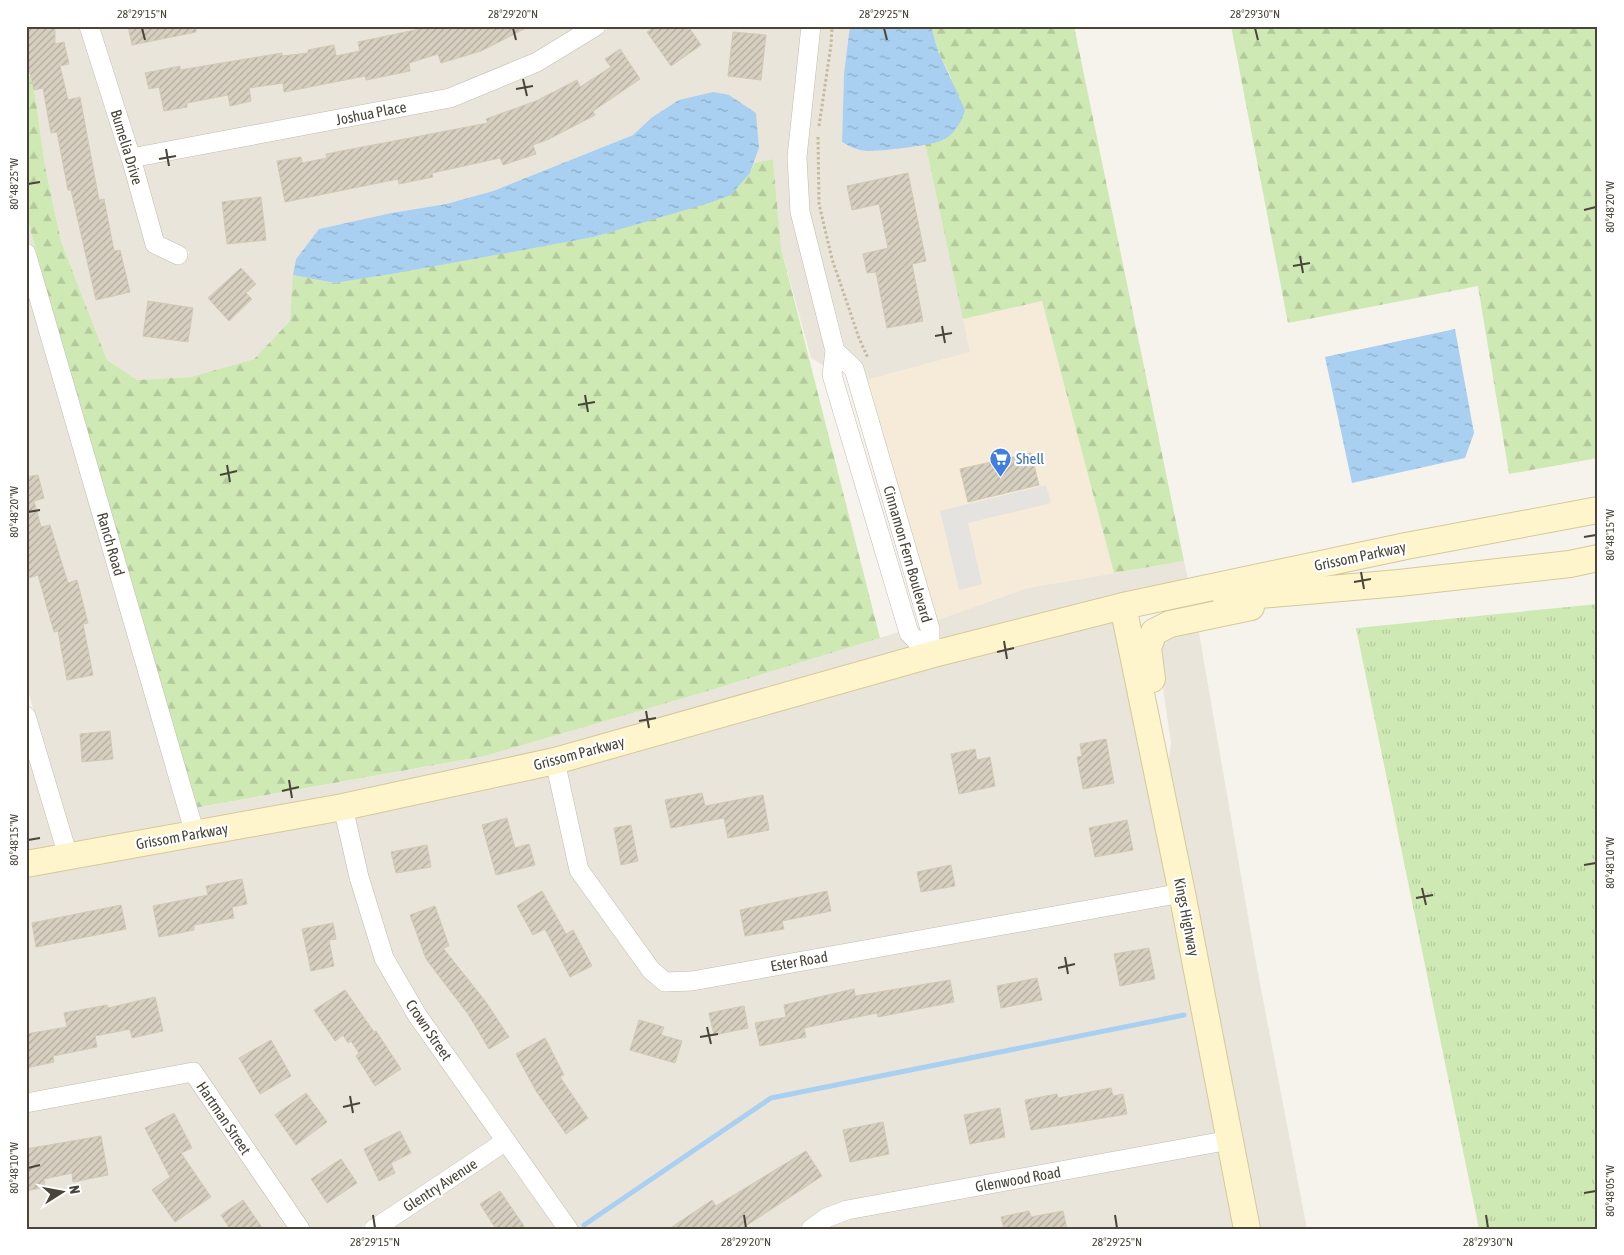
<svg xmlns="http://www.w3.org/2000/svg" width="1624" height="1255" viewBox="0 0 1624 1255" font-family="'Asap Condensed',sans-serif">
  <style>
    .residential { fill: #eae5da }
    .commercial { fill: #f6ebd8 }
    .grass { fill: url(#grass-tufts) }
    .forest { fill: url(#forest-firs) }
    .parking { fill: #e5e3e0 }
    .water { fill: url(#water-ripples) }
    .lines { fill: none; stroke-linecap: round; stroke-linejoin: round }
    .stream { stroke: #a9d0f1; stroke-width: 5 }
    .building { fill: url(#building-hatch); stroke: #d2c8b4 }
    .street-casing { stroke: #c1bcae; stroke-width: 20 }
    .secondary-casing { stroke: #d5c99b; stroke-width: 28 }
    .path { stroke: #c3b99f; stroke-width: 3; stroke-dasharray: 2.5 2.5; stroke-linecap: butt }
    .street { stroke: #fff; stroke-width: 19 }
    .secondary { stroke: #fef5cd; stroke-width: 26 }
    .ticks { fill: none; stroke: #4a4539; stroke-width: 2 }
    .labels { text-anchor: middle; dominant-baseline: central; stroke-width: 4.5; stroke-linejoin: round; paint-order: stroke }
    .street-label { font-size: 15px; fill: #4a4539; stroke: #fff }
    .shop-label { font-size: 15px; fill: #366cbe; stroke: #fff; text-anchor: start }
    .neatline { fill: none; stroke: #4a4539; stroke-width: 2 }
    .ticks-label { font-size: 12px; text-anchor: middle; fill: #4a4539 }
  </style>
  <defs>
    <pattern id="grass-tufts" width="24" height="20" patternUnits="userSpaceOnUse" patternTransform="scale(1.25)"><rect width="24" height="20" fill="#cfe9b5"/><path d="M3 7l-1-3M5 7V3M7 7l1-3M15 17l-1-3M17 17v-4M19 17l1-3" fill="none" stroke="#b3c99c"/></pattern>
    <pattern id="forest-firs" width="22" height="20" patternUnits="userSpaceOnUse" patternTransform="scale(1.25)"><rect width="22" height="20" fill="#cfe9b5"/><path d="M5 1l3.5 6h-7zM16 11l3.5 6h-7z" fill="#b3c99c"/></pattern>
    <pattern id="water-ripples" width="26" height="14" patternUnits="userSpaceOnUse" patternTransform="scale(1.25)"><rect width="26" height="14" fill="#a9d0f1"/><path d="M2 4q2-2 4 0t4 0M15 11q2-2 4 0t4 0" fill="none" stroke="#8cabc4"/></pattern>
    <pattern id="building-hatch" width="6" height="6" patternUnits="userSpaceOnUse" patternTransform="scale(1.25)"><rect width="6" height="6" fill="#d7d0c1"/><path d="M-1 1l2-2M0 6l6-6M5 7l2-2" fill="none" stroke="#b0ab9e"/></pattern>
  </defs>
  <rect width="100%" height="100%" fill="#f6f3ec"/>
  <path class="residential" d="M26 26H79L150 251 181 266 190 252 163 238 142 164 542 69 612 26H802L788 158 825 348 823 350 826 353 824 366 811 358 781 248 773 159 754 163 759 148 651 118 633 135 493 191 446 204 391 213 319 229 296 259 290 321 254 359 191 377 137 380 107 360 61 241 45 166 35 95 26 62Z
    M99 26H581L533 55 448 90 138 149Z
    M821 26H850L844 73 842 142 879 150 925 143 971 352 867 380 861 363 845 348 809 210 806 157Z
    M26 214 190 809 485 756 698 694 899 632 902 639 914 651 553 753 74 847 26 684Z
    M1184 561 1189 584 939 644 937 620 1027 588Z
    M1115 616 1172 887 691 972 669 973 658 965 588 867 565 766Z
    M1198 627 1257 968 1307 1229H1257L1167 774 1171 743 1157 648 1162 637Z
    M26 749 56 850 26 856Z
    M548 771 571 875 643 975 659 988 1175 903 1220 1133 821 1212 796 1229H579L425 1010 393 954 368 875 354 813Z
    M336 816 350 880 494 1140 359 1229H311L200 1067 26 1094V872Z
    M188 1081 289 1229H26V1111Z
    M1223 1149 1238 1229H825L849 1218Z
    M504 1153 557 1229H389Z"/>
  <path class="commercial" d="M1042 301 1114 573 1027 588 937 620 867 380 970 352 963 319Z"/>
  <path class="grass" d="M1598 604V1229H1479L1356 628Z"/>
  <path class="forest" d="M931 26H1074L1184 561 1114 573 1042 301 963 319 925 143 944 140 951 78 938 51Z
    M1231 26H1598V458L1509 474 1478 286 1288 323Z
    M26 62 35 95 45 166 61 241 107 360 137 380 191 377 254 359 290 321 293 275 334 283 594 237 730 195 750 173 754 163 773 159 781 248 880 638 698 694 485 756 189 809 26 214Z"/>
  <path class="parking" d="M1046 485 1051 503 968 523 982 584 959 590 940 511Z"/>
  <path class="water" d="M850 26H931L938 51 965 110C962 121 954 135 943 140 930 146 881 151 867 151 857 150 850 147 842 142L844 73Z
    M713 92 729 95 756 113 759 148 750 173 731 195 709 203 594 237 391 274 334 283 293 275 296 259 319 229 391 213 446 204 493 191 633 135 651 118 679 100Z
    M1455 329 1474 433 1465 458 1352 483 1325 357Z"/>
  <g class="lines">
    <path class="stream" d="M584 1225 771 1098 1184 1015"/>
  </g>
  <path class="building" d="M26 26H55V44L64 42 69 64 60 66 68 100 80 97 99 200 104 199 114 251 120 250 130 292 96 300 71 190H68L57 132 51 133 43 88 34 90 26 56Z
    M128 26H196V32L132 45Z
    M425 26H530L481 51 441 63 438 54 409 63 410 71 366 80 365 76 284 92 283 83 249 88 251 101 230 106 228 95 187 103V107L164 111 159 87 149 89 145 73 180 66V70L282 53V56L308 53V50L334 45 336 56 360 51 358 42 425 28Z
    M656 26H688L701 45 671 66 647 32Z
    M733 32 766 35 761 80 728 76Z
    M620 49 640 79 593 111 595 115 549 139 533 145 536 154 503 165 500 158 432 173 433 177 399 184 398 179 285 202 277 161 301 157 302 163 327 158 326 154 488 123 486 119 536 101 577 80 580 87 611 67 605 59Z
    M908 173 926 261 912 264 923 321 887 328 876 272 867 273 863 254 888 248 879 204 852 210 847 186Z
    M261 197 266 240 227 244 222 202Z
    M241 268 256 284 246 293 252 299 229 321 208 298Z
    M148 301 193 308 188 342 143 336Z
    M1031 453 1039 485 968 502 960 469Z
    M38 475 44 498 34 501 41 527 50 525 68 583 77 580 88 623 83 624 93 675 67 680 58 631 54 632 38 575 29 578 26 569V477Z
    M110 731 113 759 82 762 80 734Z
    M1106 739 1114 783 1083 789 1077 757 1082 756 1080 744Z
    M975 749 977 760 990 757 995 786 959 794 951 754Z
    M702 793 705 806 763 795 769 830 728 838 724 818 671 828 665 800Z
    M507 818 515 848 529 844 535 865 496 875 482 825Z
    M1127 820 1133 850 1095 857 1089 828Z
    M631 825 638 861 621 865 614 828Z
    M427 845 431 867 396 873 391 852Z
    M951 865 955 886 921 892 917 872Z
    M242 879 247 904 232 907 234 918 194 925V930L159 937 153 906 208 895 206 886Z
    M542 891 566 934 573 930 592 966 570 977 545 929 533 935 517 906Z
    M827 891 831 911 782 921 784 929 745 936 740 910Z
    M121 905 126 929 36 947 32 923Z
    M435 906 449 946 443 948 486 1002 509 1037 489 1049 468 1014 426 959 410 915Z
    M333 923 336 939 329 940 334 966 311 971 302 929Z
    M1149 948 1155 979 1120 986 1114 954Z
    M1037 978 1042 1000 1001 1008 997 986Z
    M950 980 954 1002 878 1017 877 1013 804 1028 806 1037 760 1046 755 1023 786 1017 784 1005 854 989 855 996Z
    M345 990 374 1032 376 1031 401 1069 375 1086 356 1056 359 1053 351 1041 348 1043 343 1035 335 1041 314 1010Z
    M155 997 163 1031 132 1038 130 1029 95 1036 97 1047 53 1056 54 1062 26 1068V1034L67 1027 64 1013 107 1005 108 1008Z
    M744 1006 748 1028 714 1035 709 1013Z
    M639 1020 664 1027 661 1035 682 1041 675 1063 630 1050Z
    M545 1038 564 1075 560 1077 588 1118 566 1134 536 1091 516 1054Z
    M271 1040 291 1076 260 1094 239 1058Z
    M1111 1088 1113 1096 1123 1094 1127 1114 1031 1130 1025 1100 1057 1094 1058 1098Z
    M306 1093 327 1122 296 1145 275 1115Z
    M1000 1108 1005 1137 970 1144 964 1115Z
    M174 1113 192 1148 181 1153 211 1197 175 1222 152 1190 170 1177 145 1128Z
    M883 1122 889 1154 850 1162 843 1130Z
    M400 1131 411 1153 391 1163 395 1173 379 1181 364 1149Z
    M101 1136 108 1175 73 1182 72 1173 44 1179 45 1187 26 1191V1149Z
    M806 1151 822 1176 741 1229H669L712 1200 716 1206Z
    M341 1159 357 1183 327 1203 311 1179Z
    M500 1191 526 1229H496L480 1204Z
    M243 1200 263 1229H230L221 1215Z
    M1029 1211 1031 1217 1063 1211 1067 1229H1004L1001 1217Z"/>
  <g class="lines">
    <defs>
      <path id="street" d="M89 26 131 158 155 244 178 255
        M811 26 797 157 800 212 835 351 832 375 909 633 930 655
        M131 158 450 98 537 62 596 26
        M26 253 195 834
        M835 351 854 369 930 629V655
        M26 716 68 856
        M555 761 579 870 651 970 665 982 692 981 1182 893
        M343 807 359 877 384 958 417 1015 568 1229
        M26 1103 193 1072 300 1229
        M374 1229 506 1141
        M811 1229 826 1218 847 1210 1230 1140"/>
      <path id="secondary" d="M1226 598 1399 583 1570 564 1598 558
        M1123 606 1182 893 1247 1229
        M1152 679 1148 648 1154 632 1170 624 1251 607
        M26 864 343 807 555 761 930 655 1123 606 1406 546 1598 510"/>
    </defs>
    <use href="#street" class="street-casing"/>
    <use href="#secondary" class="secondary-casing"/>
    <path class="path" d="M819 126 831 45 832 26
      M818 137 819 204 832 259 859 338 868 358"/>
    <use href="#street" class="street"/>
    <use href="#secondary" class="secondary"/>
  </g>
  <path class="ticks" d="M142 28 145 40M513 28 516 40M884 28 887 40M1255 28 1258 40M523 79 527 96M516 89 533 86M166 149 169 166M159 159 176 156M28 184 40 182M1584 210 1596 207M1300 256 1303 273M1293 266 1310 263M942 326 945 343M935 336 952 333M585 395 588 412M578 405 595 402M227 465 230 482M220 475 237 471M28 512 40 510M1584 537 1596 535M1361 572 1364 589M1354 582 1371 579M1004 641 1007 659M997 652 1014 648M646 711 649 728M639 721 656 718M289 780 292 798M282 791 299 787M28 840 40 838M1584 865 1596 863M1422 888 1426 905M1416 898 1433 895M1065 957 1068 974M1058 968 1075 964M707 1027 711 1044M700 1037 718 1034M350 1096 353 1113M343 1107 360 1103M28 1168 40 1165M1584 1193 1596 1191M373 1215 375 1228M744 1215 746 1228M1115 1215 1117 1228M1486 1215 1488 1228"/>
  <defs>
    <symbol id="supermarket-pin" viewBox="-11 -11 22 30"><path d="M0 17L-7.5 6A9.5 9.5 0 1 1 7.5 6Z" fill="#3f7fe0" stroke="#fff"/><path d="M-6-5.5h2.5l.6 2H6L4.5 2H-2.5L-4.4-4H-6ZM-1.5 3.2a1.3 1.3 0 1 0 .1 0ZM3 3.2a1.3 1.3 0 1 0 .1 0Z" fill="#fff"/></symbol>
  </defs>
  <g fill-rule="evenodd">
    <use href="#supermarket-pin" x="988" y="446" width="25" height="34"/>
  </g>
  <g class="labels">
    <g class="street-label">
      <text transform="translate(371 113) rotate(-11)">Joshua Place</text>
      <text transform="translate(127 147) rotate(73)">Bumelia Drive</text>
      <text transform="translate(111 544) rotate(74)">Ranch Road</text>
      <text transform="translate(908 554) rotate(74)">Cinnamon Fern Boulevard</text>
      <text transform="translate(1360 556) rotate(-12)">Grissom Parkway</text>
      <text transform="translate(579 753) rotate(-15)">Grissom Parkway</text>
      <text transform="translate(182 836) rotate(-10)">Grissom Parkway</text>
      <text transform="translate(1187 917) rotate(79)">Kings Highway</text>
      <text transform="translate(799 961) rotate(-10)">Ester Road</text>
      <text transform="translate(429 1030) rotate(56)">Crown Street</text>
      <text transform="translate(224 1118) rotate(56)">Hartman Street</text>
      <text transform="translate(1018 1179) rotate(-10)">Glenwood Road</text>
      <text transform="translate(440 1185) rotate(-33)">Glentry Avenue</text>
    </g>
    <g class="shop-label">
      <text x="1016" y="458">Shell</text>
    </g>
  </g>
  <rect width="1624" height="1255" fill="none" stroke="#ffffff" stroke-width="55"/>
  <g transform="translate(62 1192) rotate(79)" stroke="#ffffff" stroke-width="4" paint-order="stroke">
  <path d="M0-4L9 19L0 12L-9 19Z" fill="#4a4539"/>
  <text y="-8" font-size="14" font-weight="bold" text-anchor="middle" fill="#4a4539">N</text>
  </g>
  <rect x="28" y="28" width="1568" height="1200" class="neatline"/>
  <g class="ticks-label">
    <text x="142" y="18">28°29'15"N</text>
    <text x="513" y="18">28°29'20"N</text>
    <text x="884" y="18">28°29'25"N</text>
    <text x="1255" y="18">28°29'30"N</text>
    <text transform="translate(14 184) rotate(-90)" y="4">80°48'25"W</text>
    <text transform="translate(1610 207) rotate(-90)" y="4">80°48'20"W</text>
    <text transform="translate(14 512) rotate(-90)" y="4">80°48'20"W</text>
    <text transform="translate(1610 535) rotate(-90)" y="4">80°48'15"W</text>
    <text transform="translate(14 840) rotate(-90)" y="4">80°48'15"W</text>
    <text transform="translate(1610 863) rotate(-90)" y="4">80°48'10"W</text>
    <text transform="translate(14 1168) rotate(-90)" y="4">80°48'10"W</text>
    <text transform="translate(1610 1191) rotate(-90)" y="4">80°48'05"W</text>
    <text x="375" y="1246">28°29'15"N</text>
    <text x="746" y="1246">28°29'20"N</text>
    <text x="1117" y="1246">28°29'25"N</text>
    <text x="1488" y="1246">28°29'30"N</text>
  </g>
</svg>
